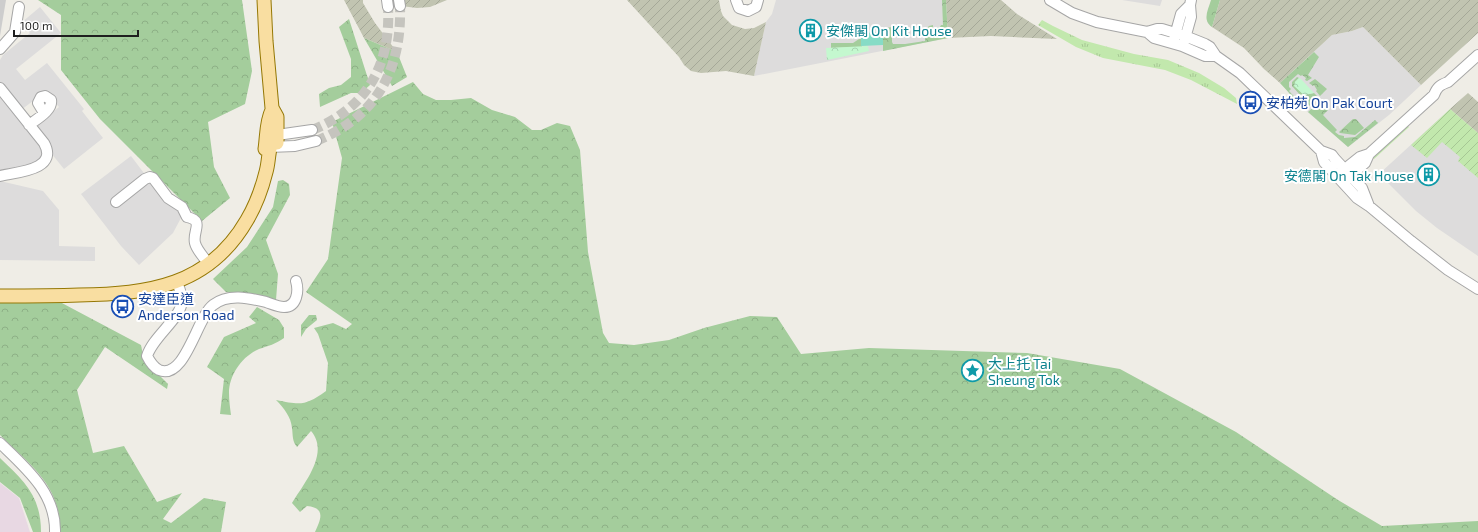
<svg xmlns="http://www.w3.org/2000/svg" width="1478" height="532" viewBox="0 0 1478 532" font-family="'Exo 2','Noto Sans TC',sans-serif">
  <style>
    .residential { fill: #dddcdc }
    .industrial { fill: #e8d8e3 }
    .religious { fill: #cdcdcd }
    .construction { fill: url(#construction-furrows) }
    .grass { fill: url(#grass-tufts) }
    .forest { fill: url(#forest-crowns) }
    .park { fill: url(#park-crowns) }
    .garden { fill: url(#garden-furrows) }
    .pitch { fill: #86dcc6 }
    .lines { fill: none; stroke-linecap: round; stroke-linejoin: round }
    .minor-tunnel { stroke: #c5c4be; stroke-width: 10; stroke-dasharray: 10 5; stroke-linecap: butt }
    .minor-casing { stroke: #a6a6a6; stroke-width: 12 }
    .major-casing { stroke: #957805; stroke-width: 15 }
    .minor { stroke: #fff; stroke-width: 10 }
    .major { stroke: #f9dea1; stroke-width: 13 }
    .labels { text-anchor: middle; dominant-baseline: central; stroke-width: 4; stroke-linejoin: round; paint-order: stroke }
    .culture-label { font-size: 14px; fill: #0d838f; stroke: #fff; text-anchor: start }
    .transit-label { font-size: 14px; fill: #164399; stroke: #fff; text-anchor: start }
  </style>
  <defs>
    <pattern id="construction-furrows" width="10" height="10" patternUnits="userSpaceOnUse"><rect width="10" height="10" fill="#c1c4b1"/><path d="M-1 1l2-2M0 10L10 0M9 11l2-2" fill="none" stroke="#a5a898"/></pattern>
    <pattern id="grass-tufts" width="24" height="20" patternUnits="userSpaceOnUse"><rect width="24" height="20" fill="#c2e8ad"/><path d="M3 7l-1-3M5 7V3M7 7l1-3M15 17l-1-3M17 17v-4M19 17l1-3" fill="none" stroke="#a6c794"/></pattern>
    <pattern id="forest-crowns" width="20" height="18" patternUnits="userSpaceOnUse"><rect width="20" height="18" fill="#a4cd9c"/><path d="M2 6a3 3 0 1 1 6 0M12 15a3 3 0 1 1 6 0" fill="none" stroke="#8db086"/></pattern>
    <pattern id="park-crowns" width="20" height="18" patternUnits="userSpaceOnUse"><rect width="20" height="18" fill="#c4f8cf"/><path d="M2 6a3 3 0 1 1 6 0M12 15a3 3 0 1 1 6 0" fill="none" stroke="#a8d4b1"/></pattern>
    <pattern id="garden-furrows" width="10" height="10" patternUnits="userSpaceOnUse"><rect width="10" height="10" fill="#c2e8ad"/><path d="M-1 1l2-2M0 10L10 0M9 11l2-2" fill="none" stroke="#a6c794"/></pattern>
  </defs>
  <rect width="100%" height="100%" fill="#efede6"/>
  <path class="residential" d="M776 0H946L948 38 754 76 766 22 772 14Z
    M1122 0H1162L1160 6Z
    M40 7 61 33 16 69 25 80 47 63 84 109 82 111 103 138 64 169 51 153 35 127 59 107 46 91 21 110 0 83V60L3 55 30 33 21 23Z
    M1363 27 1421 85 1389 115 1348 147 1295 101 1293 96 1280 83 1332 35 1352 31Z
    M0 93 44 149 41 162 0 172Z
    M1450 109 1478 133V256L1437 228 1416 211 1379 174Z
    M131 156 165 201 178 208 182 216 173 233 139 265 121 246 81 194Z
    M0 181 43 191 59 210V246L95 247V261L0 260Z"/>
  <path class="industrial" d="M0 483 19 498 30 532H0Z"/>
  <path class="religious" d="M0 0H6L0 36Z"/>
  <path class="construction" d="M344 0H363V3L375 23 397 52 364 38Z
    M401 0H447L430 7 417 8 401 6Z
    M627 0H719L721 11 723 16 732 25 745 29 754 28 766 22 754 76 726 71 701 73 691 71 684 65 679 57Z
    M946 0H1001L1017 14 1057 39 991 36 948 38Z
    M1220 0H1478V33L1421 85 1363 27 1352 31 1332 35 1280 83 1264 69 1244 48 1212 27Z
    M1468 93 1478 102V133L1450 109Z"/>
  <path class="grass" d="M1042 20 1053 26 1082 40 1134 54 1168 60 1199 73 1224 88 1236 98 1237 104 1191 80 1165 70 1103 58 1076 47 1038 25Z
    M1407 125 1409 127 1374 159 1372 157Z"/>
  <path class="forest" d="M38 0H242L252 71 245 104 208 122 214 167 230 198 202 221 100 119 61 70V15Z
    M942 0H946L948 38 883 51V32L886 28 892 27V42L893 44H905L925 41 926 29 929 26 933 25V28L940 27 941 25H943Z
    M1211 0H1220L1212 27C1202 20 1208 10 1211 0Z
    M349 19 370 85 361 93H351L320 107 319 94 329 88 341 85 351 77V59L339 27Z
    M364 38 397 52 407 77 392 86Z
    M859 39H861L862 47 831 48V43H853Z
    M1314 52 1319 57 1308 75 1312 78 1307 81 1305 80 1306 78 1302 75 1301 76 1298 74 1289 82V87L1291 89 1289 91 1304 107 1306 106 1308 107 1305 110C1296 102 1289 92 1280 83Z
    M1297 77 1299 78 1295 82V86L1304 95 1314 93 1318 97 1310 106 1292 86V82Z
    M1315 79 1327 89 1320 96 1316 91 1317 90 1314 85 1313 86 1309 83Z
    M413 82 423 94 436 100H451L471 98 492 110 515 117 532 130H541L557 123 570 126 580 150 588 252 603 333 609 343 634 345 669 340 704 328 750 316 777 317 801 354 869 348 1027 353 1120 369 1236 432 1338 500 1382 526 1478 521V532H315C321 519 326 508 307 506L300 512 292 503C304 483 330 453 311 431L297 447C292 441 293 436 292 428 291 417 284 408 276 400 301 405 305 406 326 391L328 363 318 334 314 328 333 323 346 329 352 324 306 292 328 259 342 158 332 122Z
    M1321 100 1329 109 1323 115 1337 130 1335 132 1339 135 1344 136V138L1355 137 1375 120 1378 123 1348 147 1308 112Z
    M1353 119H1356L1364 128 1355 135 1340 133 1339 132Z
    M283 180 289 184 290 195 266 240 278 274 276 300 226 292 213 279 247 247 273 207 278 181Z
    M0 302H60L141 345 144 360 168 384 167 389 105 347 77 390 93 453 124 446 157 502 182 493 163 519 171 523 204 498 226 502 221 532H60C61 485 30 465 0 435Z
    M257 307 279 320 284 328V338C276 344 268 346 259 349 242 356 229 375 229 393 229 400 230 408 231 415L220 414 224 379 207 367 224 337 256 323 249 317Z
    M309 315H316L317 320 306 329 301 337V325Z
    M0 458C24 481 41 496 41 532H33L20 498 0 482Z"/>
  <path class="park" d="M868 46 869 51 827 60 826 48Z
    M1299 78 1301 79 1314 93 1304 95 1294 86 1295 82Z"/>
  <path class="garden" d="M1450 109 1478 133V178L1458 161 1460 157 1442 142 1427 158 1411 145Z"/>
  <path class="pitch" d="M883 32V45L861 46V33Z"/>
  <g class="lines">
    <path class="minor-tunnel" d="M312 130C367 108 391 65 388 7
      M316 141C377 117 402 69 400 6"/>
    <defs>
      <path id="minor" d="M387 0 388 7
        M399 0 400 6
        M736 0 739 8 748 11 756 7 758 0
        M1050 0 1072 13 1097 22 1147 32 1157 29H1162L1185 36 1205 44 1210 47 1216 56 1240 73 1321 151 1332 155 1335 159 1362 188 1369 206
        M1147 32 1154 38 1182 46 1205 56H1216
        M1174 39 1181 14 1190 5
        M1184 42 1191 17 1190 5 1191 0
        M0 49 15 32 19 7
        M0 88 44 143C59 170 17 172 0 176
        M29 125C37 119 53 110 51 100L45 96 41 97 38 103 44 113
        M277 135 312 130
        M269 147 295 146 316 141
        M1321 151 1324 162 1357 198 1369 206 1411 241 1448 270 1478 289
        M1340 173 1360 157 1369 154
        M1345 180 1365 163 1369 154 1434 95C1437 87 1440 85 1448 82L1478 55
        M116 202 145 179 150 177 153 178 168 198 182 207 187 217C205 221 192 231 195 243 197 251 205 258 209 265
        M177 282C179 288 182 294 182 300 182 318 153 336 147 356 150 362 153 367 159 370 185 381 197 317 213 305 228 293 249 298 266 302 272 304 278 307 284 307 297 307 299 291 296 281
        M0 443C26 468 56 493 55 532"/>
      <path id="major" d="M264 0 266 41 272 108 277 117V143
        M265 149C267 136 266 122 272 110
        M0 296C26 296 53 296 79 295 149 294 209 286 247 220 256 205 262 188 266 172 270 158 267 146 277 135"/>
    </defs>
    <use href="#minor" class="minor-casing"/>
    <use href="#major" class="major-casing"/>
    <use href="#minor" class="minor"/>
    <use href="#major" class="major"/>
  </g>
  <defs>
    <symbol id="building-ring" viewBox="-11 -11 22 22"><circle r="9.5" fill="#fff" stroke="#0f9aa8" stroke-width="1.5"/><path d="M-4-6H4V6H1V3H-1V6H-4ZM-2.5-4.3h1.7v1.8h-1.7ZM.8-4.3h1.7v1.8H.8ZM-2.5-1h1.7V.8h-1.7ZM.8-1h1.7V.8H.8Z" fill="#0f9aa8"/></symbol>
    <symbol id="bus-ring" viewBox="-11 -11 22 22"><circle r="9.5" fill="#fff" stroke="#1a4fb4" stroke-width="1.5"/><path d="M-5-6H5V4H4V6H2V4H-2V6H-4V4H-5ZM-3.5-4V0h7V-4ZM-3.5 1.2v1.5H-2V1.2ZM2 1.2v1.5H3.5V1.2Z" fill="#1a4fb4"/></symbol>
    <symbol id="sight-ring" viewBox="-11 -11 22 22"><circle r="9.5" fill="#fff" stroke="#0f9aa8" stroke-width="1.5"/><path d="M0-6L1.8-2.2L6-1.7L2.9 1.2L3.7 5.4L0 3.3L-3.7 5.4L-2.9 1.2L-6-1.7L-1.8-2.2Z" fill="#0f9aa8"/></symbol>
  </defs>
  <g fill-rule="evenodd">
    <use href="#building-ring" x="798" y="18" width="25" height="25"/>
    <use href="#bus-ring" x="1238" y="90" width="25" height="25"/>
    <use href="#building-ring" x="1416" y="162" width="25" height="25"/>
    <use href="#bus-ring" x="110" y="294" width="25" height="25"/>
    <use href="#sight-ring" x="960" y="358" width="25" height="25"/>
  </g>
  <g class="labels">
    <g class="culture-label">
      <text x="826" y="30">安傑閣 On Kit House</text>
      <text x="1414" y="175" text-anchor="end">安德閣 On Tak House</text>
      <text x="988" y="363">大上托 Tai<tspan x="988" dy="16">Sheung Tok</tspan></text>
    </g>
    <g class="transit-label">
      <text x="1266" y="102">安柏苑 On Pak Court</text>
      <text x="138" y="298">安達臣道<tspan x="138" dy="16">Anderson Road</tspan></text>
    </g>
  </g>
  <path d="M14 30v6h124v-6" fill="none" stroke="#1f1f1f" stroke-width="2"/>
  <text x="20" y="30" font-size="12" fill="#1f1f1f" stroke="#ffffff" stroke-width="3" paint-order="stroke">100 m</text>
</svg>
